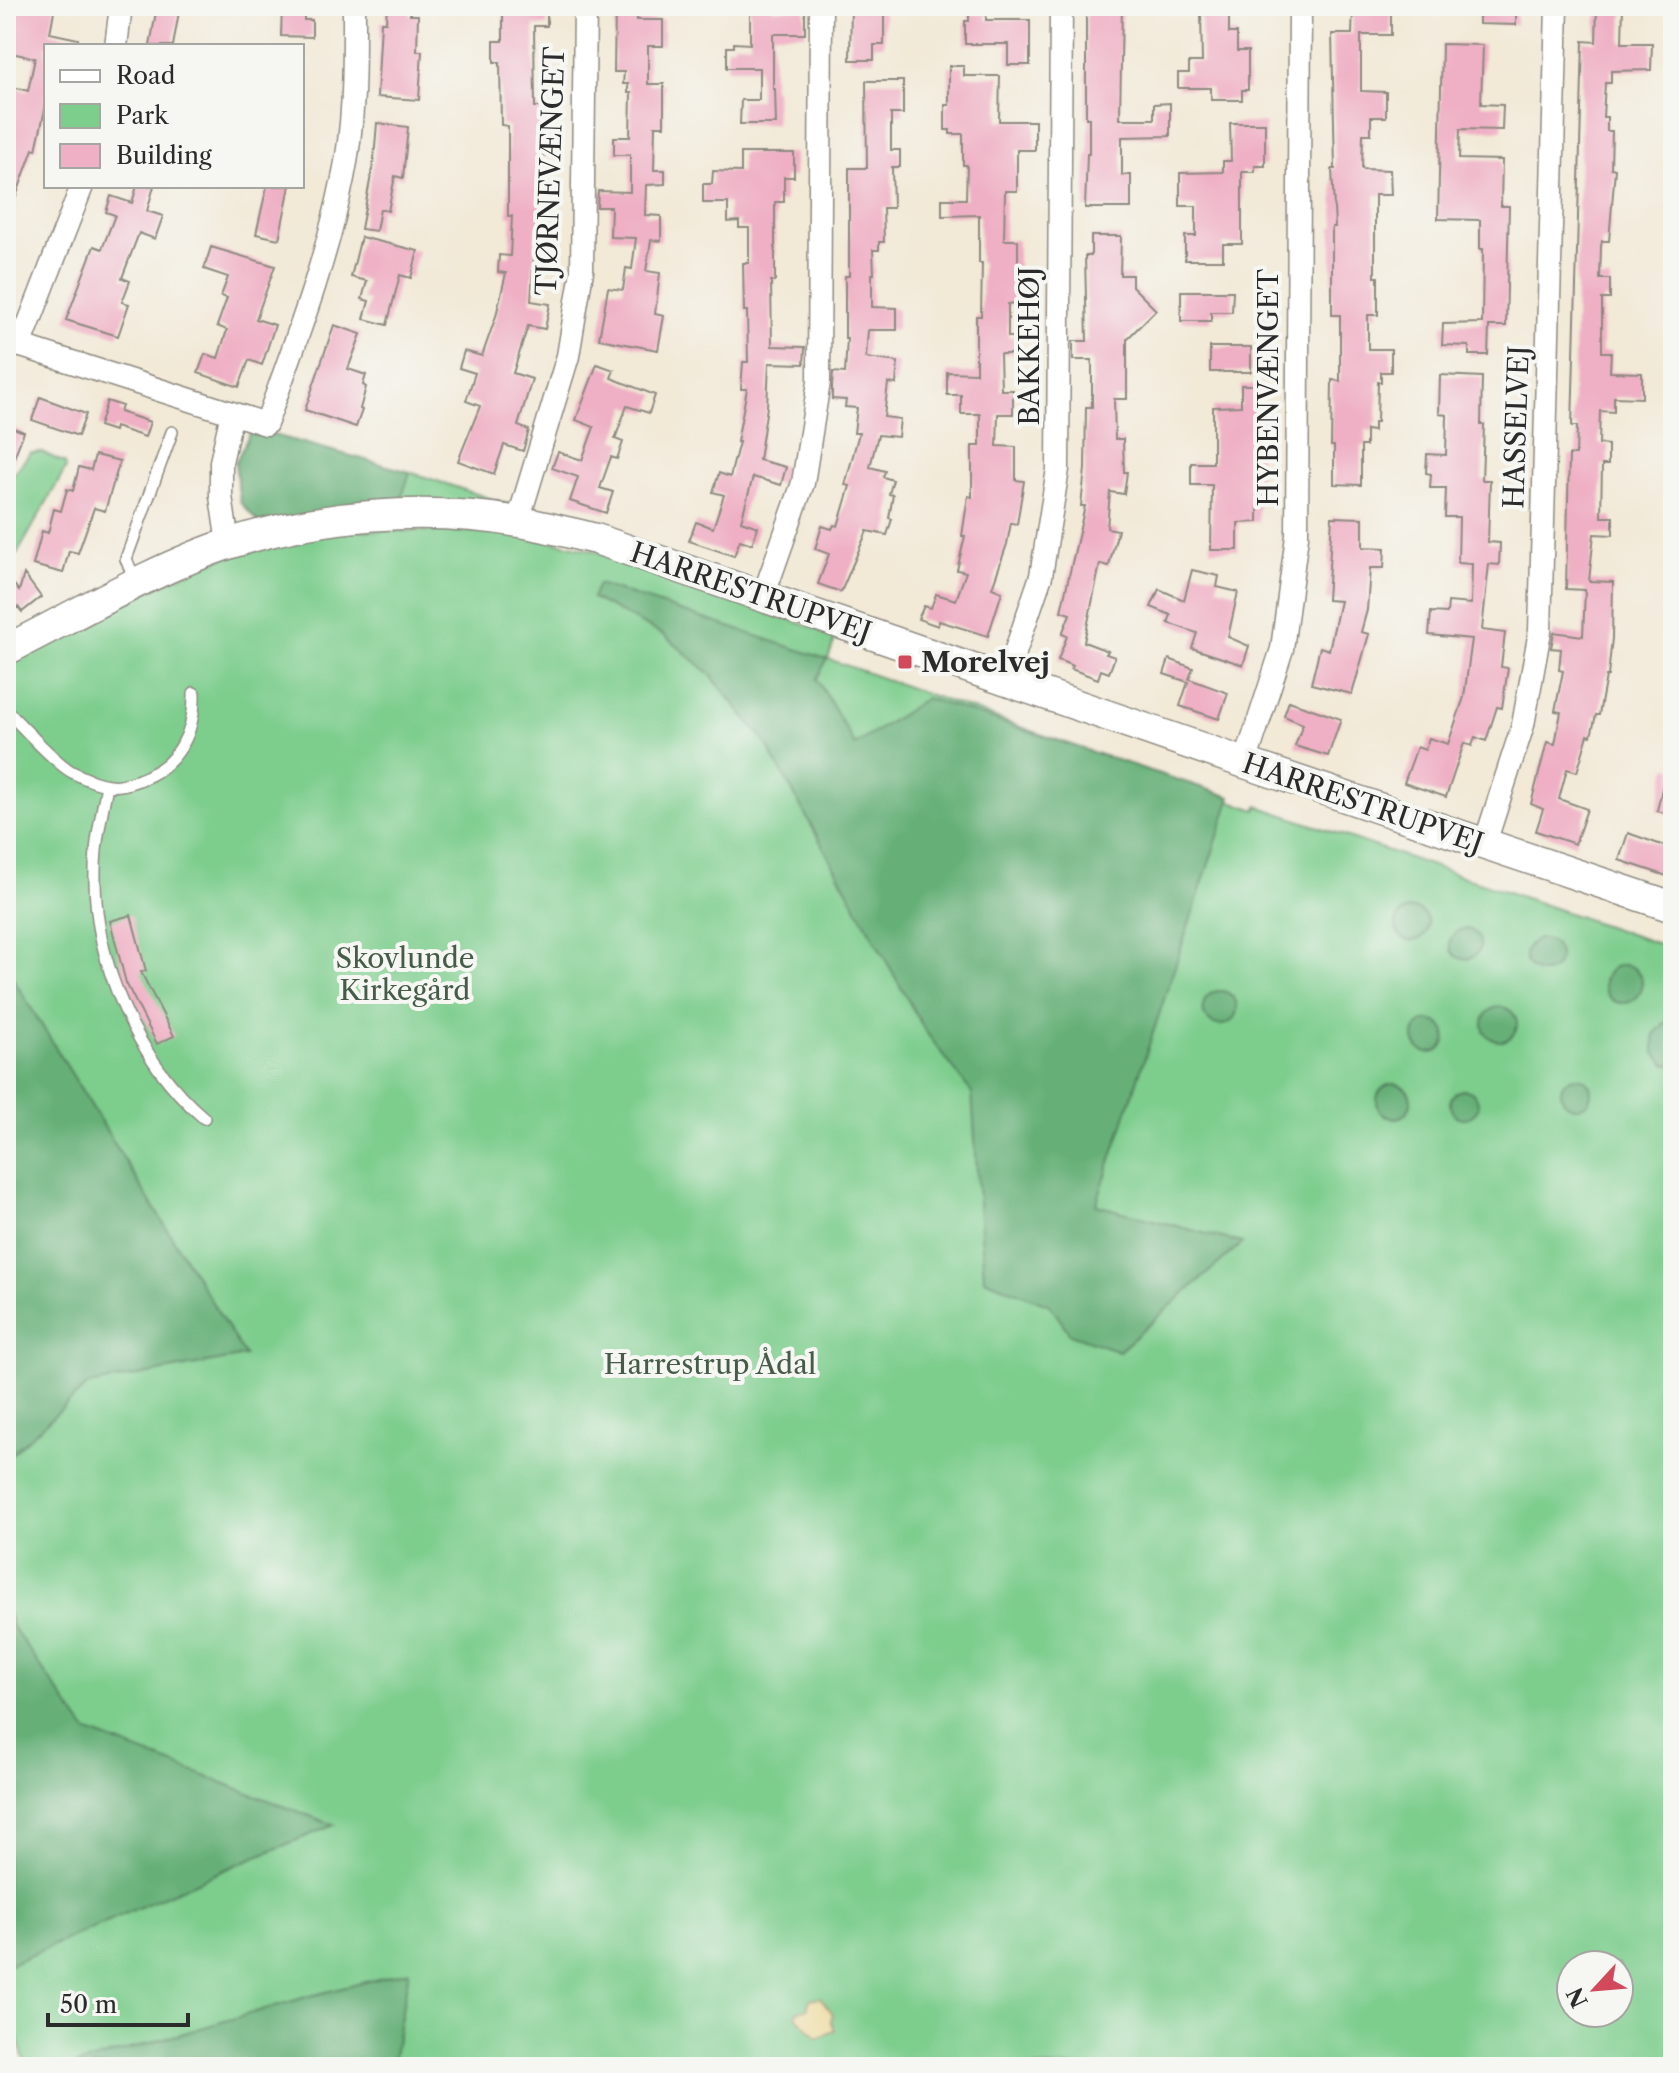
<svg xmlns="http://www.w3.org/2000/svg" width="1679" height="2073" viewBox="0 0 1679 2073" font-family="'Libre Caslon Text',serif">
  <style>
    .green { fill: #7dcd8d; stroke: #547c5c; stroke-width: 2; fill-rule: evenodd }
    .forest { fill: #66b078; stroke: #486e52; stroke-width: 2 }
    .sand { fill: #eeda9e; stroke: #8c8264; stroke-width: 2 }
    .building { fill: #efafc4 }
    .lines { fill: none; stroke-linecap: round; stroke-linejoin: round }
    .lane-casing { stroke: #8e8a81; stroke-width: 14 }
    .street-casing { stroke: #8e8a81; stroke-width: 25 }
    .secondary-casing { stroke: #8e8a81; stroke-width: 33 }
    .lane { stroke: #fff; stroke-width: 11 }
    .street { stroke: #fff; stroke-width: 22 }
    .secondary { stroke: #fff; stroke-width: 30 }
    .poi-dot { fill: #d1495b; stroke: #f6f6f2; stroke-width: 3 }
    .labels { text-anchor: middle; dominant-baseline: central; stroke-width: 8; stroke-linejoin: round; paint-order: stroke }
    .street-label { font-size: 28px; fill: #2b2b2b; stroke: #f6f6f2 }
    .poi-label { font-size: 28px; font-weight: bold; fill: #2b2b2b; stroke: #f6f6f2; text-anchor: start }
    .park-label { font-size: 28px; fill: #445c48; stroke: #f6f6f2 }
  </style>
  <rect width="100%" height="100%" fill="#f6f6f2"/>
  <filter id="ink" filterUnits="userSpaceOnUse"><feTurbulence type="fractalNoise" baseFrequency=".0125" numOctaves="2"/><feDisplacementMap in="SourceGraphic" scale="16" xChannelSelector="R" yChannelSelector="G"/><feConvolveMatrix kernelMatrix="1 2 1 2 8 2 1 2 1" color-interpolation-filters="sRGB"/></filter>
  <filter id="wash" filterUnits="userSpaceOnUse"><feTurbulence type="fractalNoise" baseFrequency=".006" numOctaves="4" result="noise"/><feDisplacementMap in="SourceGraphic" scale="32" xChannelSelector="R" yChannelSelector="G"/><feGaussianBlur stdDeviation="1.8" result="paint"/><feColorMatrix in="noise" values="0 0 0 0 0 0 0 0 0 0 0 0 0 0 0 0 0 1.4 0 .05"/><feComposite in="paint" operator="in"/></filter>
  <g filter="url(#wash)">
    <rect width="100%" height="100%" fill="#f2e9d7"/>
    <path class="green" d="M41 452 65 463 66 468 16 556 6 562V484L30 453Z
      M410 472 513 506H399Z
      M332 530 508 532 593 550 836 636 828 659 1256 810 1258 806 1673 949V2067H27L6 2007V660L198 567 272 541ZM1571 1965H1619V2013H1571Z"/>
    <path class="forest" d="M252 429 410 472 399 506 259 523 240 502 235 463Z
      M598 584 827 659 817 679 855 745 926 698 1231 797 1096 1205 1242 1243 1119 1351 1070 1334 1050 1305 984 1279 972 1093 925 1031 764 740 709 673 664 635 592 598Z
      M1396 925a16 16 0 1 1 32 0a16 16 0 1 1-32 0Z
      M1450 944a15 15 0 1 1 30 0a15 15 0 1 1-30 0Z
      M1525 956a17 17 0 1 1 34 0a17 17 0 1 1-34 0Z
      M1604 984a19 19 0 1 1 38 0a19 19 0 1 1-38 0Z
      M6 967 245 1356 88 1385 6 1459Z
      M1203 1008a17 17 0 1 1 34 0a17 17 0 1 1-34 0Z
      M1483 1024a17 17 0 1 1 34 0a17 17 0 1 1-34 0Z
      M1673 1020V1065H1667L1654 1052V1034L1667 1021Z
      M1414 1037a16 16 0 1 1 32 0a16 16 0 1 1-32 0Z
      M1561 1092a15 15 0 1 1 30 0a15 15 0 1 1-30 0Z
      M1377 1101a17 17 0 1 1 34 0a17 17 0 1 1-34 0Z
      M1450 1104a14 14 0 1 1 28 0a14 14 0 1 1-28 0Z
      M6 1607 12 1626 86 1731 334 1825 238 1864 6 1966Z
      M409 1971 392 2067H69L306 1997Z"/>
    <path class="sand" d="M820 1997 833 2014 831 2020 835 2030 818 2038 796 2016 797 2011 807 2009 810 1999Z"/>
    <g id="blocks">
      <path class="building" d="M14 6H55L50 33 78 39 77 46H46V105L36 150 33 149 8 219H6V119L13 87 28 91 35 58 6 52V40Z
        M157 6H180L173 46H150Z
        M282 6H304V20H312V37L281 36Z
        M387 6H410V15H418L417 51H422L419 100 377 97 381 22H386Z
        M513 6H535L536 10H547V26H534L535 107H553V127L552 156 542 155V216L541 226H536L531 301 550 304 545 329 528 326 513 373 532 379 518 426 529 430 523 451 504 445 494 474 458 461 480 406 466 401 475 373 459 368 464 351 482 356 496 316 506 273 498 272 499 255 510 256 512 216H508V126L501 125 500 62H494V41H503V9H513Z
        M615 6H637V20H663V46H648V84H664V126H655L654 170H665V184L646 185 645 215 661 216V241L651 240 646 271 660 273 655 314 664 316 658 350 599 339 608 288 623 290 626 268 632 269 636 238 610 237 611 207H597L598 191 630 192V155H614V137H630L631 93H628V84H623L624 72H614Z
        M750 6H772V9H805V34H773V89H775L776 124H740L741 100H759V68H727V47H734V43L750 44Z
        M851 6H884V45H874V60H850Z
        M1086 6H1122L1120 119H1154V104L1170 103V136L1122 137V175H1131V208H1085L1087 154H1089V118H1086Z
        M1479 6H1516V25L1479 24Z
        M1597 6H1623L1622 43H1652L1651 70 1611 71V83H1605L1603 117H1607V131H1612L1611 168 1615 169 1609 241H1602L1601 246 1600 279H1610V299H1602V352H1611L1610 372 1642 373V398L1614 397V412L1600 411 1599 444 1608 445V465H1602L1601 517H1613V535L1594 534 1589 581 1613 582 1612 638 1608 676H1606L1599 715H1596L1591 736 1588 735 1577 772 1567 769 1559 799 1587 809 1575 844 1536 831 1543 809 1531 804 1547 742 1555 744 1561 712 1555 711 1563 671 1559 670 1561 649 1551 648 1554 632 1583 636 1585 590 1566 589 1569 455H1576L1577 426H1572L1583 41 1596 42Z
        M1353 8H1391V35H1361V91L1386 92V117H1371V134H1363L1362 169 1390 170 1391 195H1375V277H1378V315H1368V349H1391V372H1381V382H1378L1377 422H1374V431L1366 430V446H1361V485L1334 484V446H1331L1332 380 1340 381V315H1332V227H1335L1332 169H1335L1332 34H1352Z
        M1201 12H1229V33H1237V51H1248V90H1242V100H1211V88H1178V73H1189V62H1202Z
        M969 14H986V20H1030V65H1008V44H965V21H969Z
        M1442 44 1483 45 1481 104 1503 105 1502 130 1460 129 1459 159 1502 160 1501 206H1509L1506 326H1489L1488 355H1469V346L1442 345 1443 324 1482 323 1483 249H1480V220L1438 219Z
        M949 66H964V76H1000L999 121H1035V150H1017V191H1005L1004 240H1018V285H1025L1026 301 1008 304V337H1014V354H1000L1001 390H1013V414H998L997 446 1016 447V480L1024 481 1017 524 1011 523 1007 544 992 588 1002 592 988 636 939 621 938 626 918 619 924 606 931 608 936 594 956 600 966 572 957 570 965 536H962L968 496 972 497V446H980V414H961V395H947V372L976 373V316H981L982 263H979V215L942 216V199H966L967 165H963V134H950V130H945V105H949Z
        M866 81H903V114H891V150H900V167H892L893 208H883L884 242H879V250H873L874 274H872V307L897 308V330H868L866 358 898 362 896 384 888 383 884 417 900 419 898 437 878 435 870 467 885 471 883 477 893 480 889 494 893 495 889 518 892 519 887 535 867 531 841 592 818 584 829 554 815 549 822 526 832 529 834 525 838 526 850 486 845 485 859 433H854L857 408 845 407 846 400 832 399V387L833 372 845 373 847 338H845V276H849V168H867Z
        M377 123 408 127 403 178 395 176 388 211 380 209 376 231 361 229 374 159Z
        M1230 123H1265V166H1255V172H1242V244H1223V260H1185V236H1196V206H1180V173L1223 172V161H1231Z
        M741 153H794V177H784V202H775V281H771L772 346 805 347 804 364 769 363 767 407 759 460 786 467 781 485 753 477 741 521 758 527 752 544 740 540 734 556 689 541 696 522 713 528 724 495 713 492 719 473 730 477 739 442H737L747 389H741L743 362H748L747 311H744L743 263H749V228H739V221L728 222V203H703V184H712L713 171 741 172Z
        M137 186H154L147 211 163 216 155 239 139 233 122 278 130 281 122 302 129 304 118 336 66 320 94 246 102 249 115 215 106 212 111 196 132 203Z
        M267 186H290L279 239 256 234Z
        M1091 236H1121L1120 275H1132V286L1156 310 1127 339V399H1114L1115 439H1123L1124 472H1127L1124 494 1110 492 1107 528 1118 530 1109 566 1100 564 1084 642 1108 651 1106 654 1115 657 1109 673 1101 670 1098 679 1071 669 1073 666 1058 660 1067 636 1062 634 1070 614 1061 611 1085 506H1081L1085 469 1086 407H1092V360H1073V341H1087L1085 256H1091Z
        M361 237 418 251 411 278 400 275 387 325 364 319 369 301 362 299 367 281 351 277Z
        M211 247 275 266 256 319 275 325 262 365 249 360 239 387 198 373 205 354 218 358 227 330 217 326 227 298 221 296 228 277 204 269Z
        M1181 291H1233L1232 312H1211V321H1181Z
        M334 325 361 334 348 369 366 375 363 385 366 387 360 409 362 410 356 427 305 410Z
        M1210 347H1251V372H1210Z
        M597 364 614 370 611 378 655 395 649 413 627 406 615 439 623 442 617 459 611 457 600 488 613 492 606 513 570 501 578 477 552 468 558 452 582 460 594 427 576 420Z
        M1440 375 1482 377 1481 425H1484L1482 480H1490L1488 542 1500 543 1499 565 1489 564 1482 630 1505 633 1501 667 1508 668 1502 708 1497 707 1486 741 1475 737 1472 746 1464 743 1446 797 1404 783 1417 747 1425 750 1429 738 1448 744 1464 697 1472 639 1429 635 1431 612 1447 613 1448 602 1471 604 1472 564 1458 563 1459 517H1445L1446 488H1430L1431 474 1426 473 1427 454 1446 455 1447 415 1439 414Z
        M1241 385H1257L1255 453H1259L1258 522 1238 523V550H1211L1212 485H1191V463H1213V407L1241 406Z
        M40 397 86 414 78 436 32 420Z
        M107 401 122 406 120 412 150 422 145 437 115 427 114 431 99 426Z
        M6 425 24 432 7 475 6 474Z
        M95 455 120 461 105 511 94 508 78 553 69 551 63 573 33 565 42 531 48 533 54 509 61 511 67 489 73 491 79 467 91 470Z
        M1332 517 1363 518V547L1385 548 1384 568H1370L1367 610 1361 632 1369 634 1352 694 1311 684 1320 647 1329 650 1340 601 1327 600Z
        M1192 570 1219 576 1217 587 1238 592 1228 637 1249 646 1243 665 1192 648 1197 633 1168 623 1171 615 1151 607 1159 589 1184 600Z
        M6 574 19 591 24 574 41 597 22 612 18 607 6 616Z
        M1169 659 1193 668 1189 679 1228 693 1219 719 1180 706 1188 682 1164 674Z
        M1289 701 1341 719 1328 756 1295 746 1303 724 1284 716Z
        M1667 767 1673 768V815L1657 811Z
        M1628 833 1673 849V878L1619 860Z
        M131 915 146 971 141 972 174 1036 157 1044 126 983 110 921Z"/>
    </g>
  </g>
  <g filter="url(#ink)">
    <use href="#blocks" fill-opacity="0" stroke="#8e8a81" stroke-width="2"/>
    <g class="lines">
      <defs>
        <path id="lane" d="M135 580 126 559 172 432
          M6 710C21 725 58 766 74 773 84 778 98 784 109 785 120 787 129 783 139 780 178 766 195 733 194 693
          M107 785C102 813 95 842 95 871 93 960 136 1060 204 1118"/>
        <path id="street" d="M116 46 121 6
          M6 341 266 424C295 343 326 262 343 178 355 122 354 63 354 6
          M20 346 82 186
          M518 521 568 356 582 271 585 6
          M228 544 221 496V462L232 413
          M763 597 803 483 819 382 821 6
          M1006 679 1041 576 1058 469 1061 6
          M1245 763 1282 649 1297 536 1300 6
          M1485 843 1523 725 1540 631 1557 6"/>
        <path id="secondary" d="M6 650C76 615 157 567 231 543 322 514 424 506 519 522 545 526 570 533 596 539L1245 763 1673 907"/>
      </defs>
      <use href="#lane" class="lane-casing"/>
      <use href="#street" class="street-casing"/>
      <use href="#secondary" class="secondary-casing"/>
      <use href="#lane" class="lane"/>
      <use href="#street" class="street"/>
      <use href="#secondary" class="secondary"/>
    </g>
  </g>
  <rect class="poi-dot" x="897" y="654" width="16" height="16" rx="4"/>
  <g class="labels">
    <g class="street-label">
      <text transform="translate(550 171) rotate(-88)">TJØRNEVÆNGET</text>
      <text transform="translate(1029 346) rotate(-90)">BAKKEHØJ</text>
      <text transform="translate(1268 388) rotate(-90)">HYBENVÆNGET</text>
      <text transform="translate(1516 427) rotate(-88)">HASSELVEJ</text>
      <text transform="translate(751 592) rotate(19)">HARRESTRUPVEJ</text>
      <text transform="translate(1363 803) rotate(19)">HARRESTRUPVEJ</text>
    </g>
    <g class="poi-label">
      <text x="921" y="662">Morelvej</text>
    </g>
    <g class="park-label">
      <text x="405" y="958">Skovlunde<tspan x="405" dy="32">Kirkegård</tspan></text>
      <text x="710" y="1364">Harrestrup Ådal</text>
    </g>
  </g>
  <rect width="1679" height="2073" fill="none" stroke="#f6f6f2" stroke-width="32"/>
  <rect x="44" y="44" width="260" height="144" fill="#f6f6f2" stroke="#a5a5a2" stroke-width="2"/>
  <rect x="60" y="70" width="40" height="12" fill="#ffffff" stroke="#a5a5a2" stroke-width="2"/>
  <text x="116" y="84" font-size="24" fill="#2b2b2b">Road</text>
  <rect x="60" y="104" width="40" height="24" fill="#7dcd8d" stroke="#a5a5a2" stroke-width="2"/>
  <text x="116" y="124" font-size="24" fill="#2b2b2b">Park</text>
  <rect x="60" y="144" width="40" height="24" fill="#efafc4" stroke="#a5a5a2" stroke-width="2"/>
  <text x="116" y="164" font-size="24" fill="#2b2b2b">Building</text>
  <g transform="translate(1595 1989) rotate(244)"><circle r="38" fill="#f6f6f2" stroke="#a5a5a2" stroke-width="2"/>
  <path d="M0-6L14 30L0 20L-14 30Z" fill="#d1495b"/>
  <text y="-12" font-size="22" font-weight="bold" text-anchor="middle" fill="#2b2b2b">N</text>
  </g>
  <path d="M48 2013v12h140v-12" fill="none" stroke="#2b2b2b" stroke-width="4"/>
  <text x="60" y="2013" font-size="24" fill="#2b2b2b" stroke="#f6f6f2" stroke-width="6" paint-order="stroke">50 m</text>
</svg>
